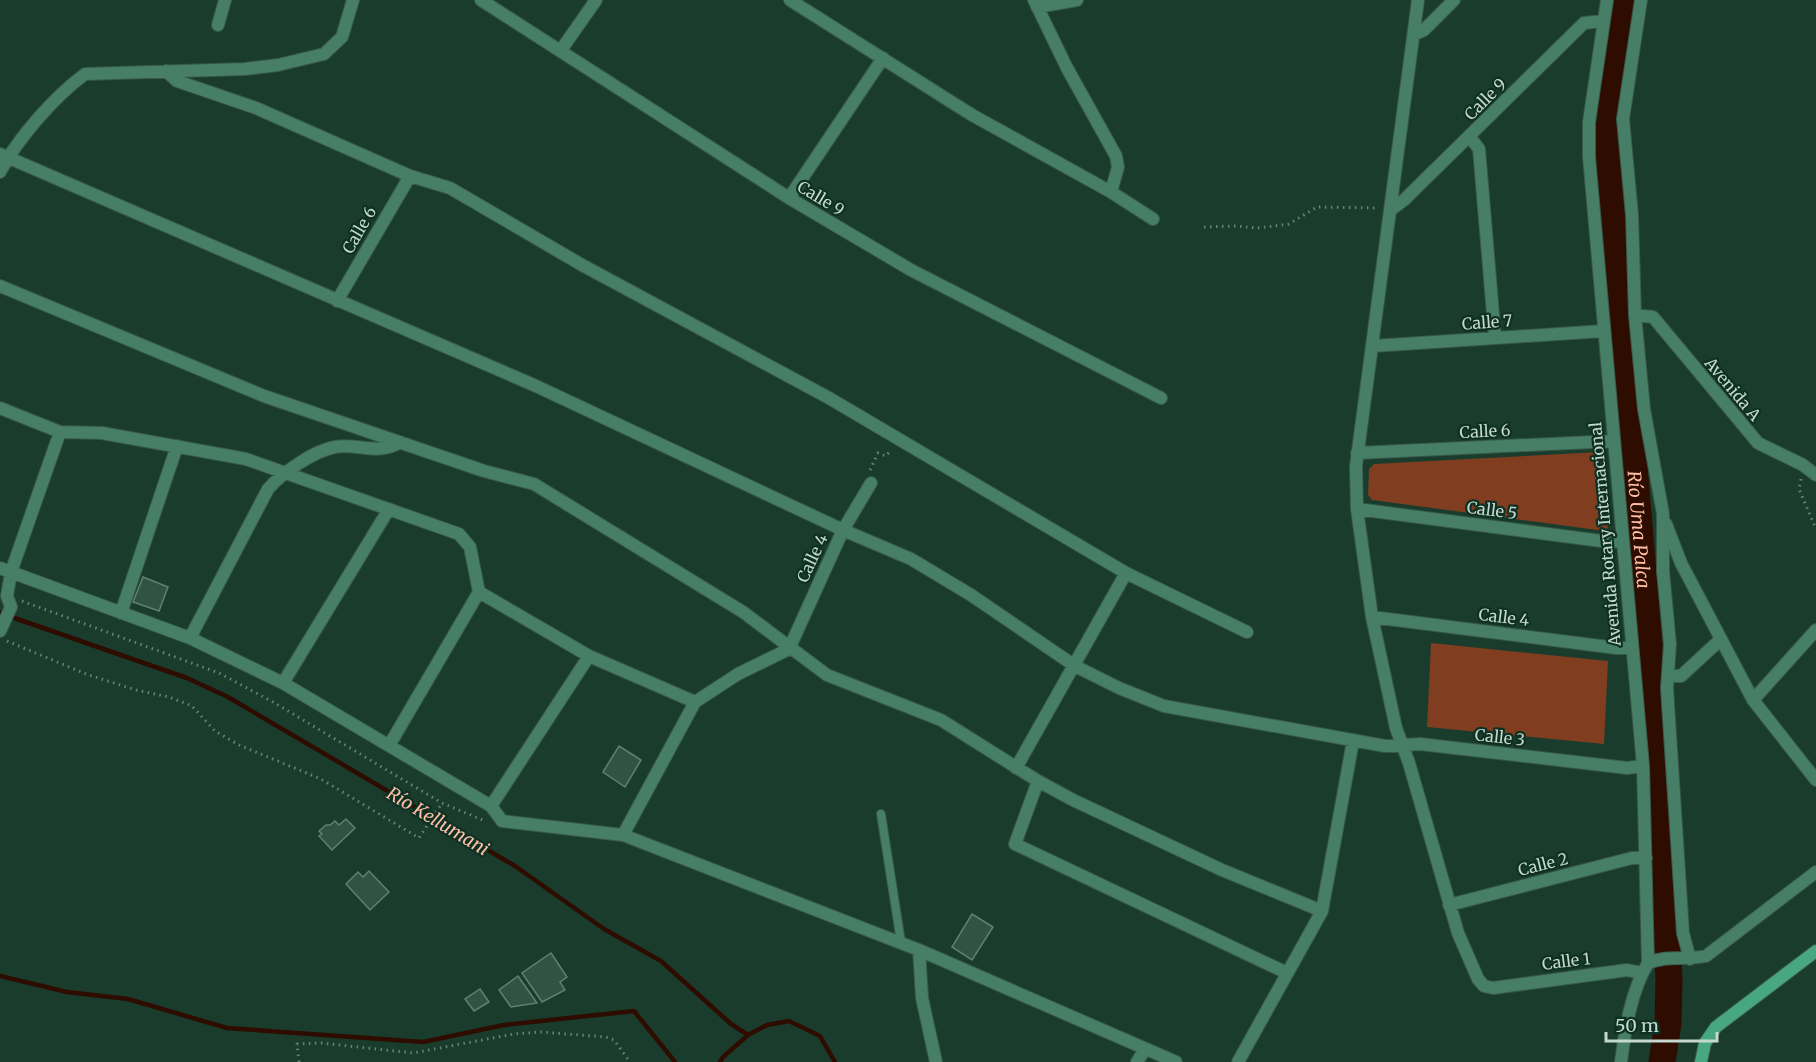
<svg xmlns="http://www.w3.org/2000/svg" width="1816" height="1062" viewBox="0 0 1816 1062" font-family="Merriweather,serif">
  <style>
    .green { fill: #803d1f }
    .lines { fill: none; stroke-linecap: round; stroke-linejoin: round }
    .stream { stroke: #2e0c00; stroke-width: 4.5 }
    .river { stroke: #2e0c00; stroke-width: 27 }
    .building { fill: #305343; stroke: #5e8270; stroke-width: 1.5 }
    .lane-casing { stroke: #38584a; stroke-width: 10 }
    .street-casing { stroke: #38584a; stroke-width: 14 }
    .secondary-casing { stroke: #38584a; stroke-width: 14 }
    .path { stroke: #688477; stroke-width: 3; stroke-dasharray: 1.5 4.5; stroke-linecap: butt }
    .lane { stroke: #467f65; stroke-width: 8 }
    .street { stroke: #467f65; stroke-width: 12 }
    .secondary { stroke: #47a880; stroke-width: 12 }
    .labels { text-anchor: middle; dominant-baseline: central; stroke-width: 4.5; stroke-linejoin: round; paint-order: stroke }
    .street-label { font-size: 16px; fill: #c5d8ce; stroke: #0e3123 }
    .water-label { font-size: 18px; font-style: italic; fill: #fdbfa6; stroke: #0e3123 }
  </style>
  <rect width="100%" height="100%" fill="#193c2d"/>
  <path class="green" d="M1600 452 1608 529 1605 531 1372 500 1368 495 1369 469 1374 464Z
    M1431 643 1608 661 1604 744 1427 727Z"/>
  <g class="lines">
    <path class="stream" d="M0 613 187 678 228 697 515 866 604 929 661 961 731 1024 748 1035 767 1025 789 1021 820 1036 835 1062
      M0 976 67 992 128 999 227 1028 423 1042 504 1025 634 1011 675 1062
      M720 1062 723 1057 748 1035"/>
    <path class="river" id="s1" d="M1625 0 1607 146 1660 774 1669 980 1668 1023 1662 1062"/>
  </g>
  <path class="building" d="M143 577 168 587 159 611 133 602Z
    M619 746 641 760 625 787 603 772Z
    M346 819 355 828 332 850 319 836 322 834 319 831 326 825H330L335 821 339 825Z
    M369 871 389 892 370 910 346 884 358 872 363 877Z
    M972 914 993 927 972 960 952 947Z
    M551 953 567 977 560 982 565 990 542 1002 522 973Z
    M518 976 537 1003 511 1007 499 990Z
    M480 989 489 1002 474 1011 465 999Z"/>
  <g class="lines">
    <defs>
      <path id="lane" d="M881 814 901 942"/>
      <path id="street" d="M481 0 789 198 911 270 1161 398
        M790 0 972 115 1111 192 1153 219
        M1034 0 1067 68 1116 156 1118 167 1111 192
        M1418 0 1356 466 1357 509 1372 617 1396 728 1409 763 1458 933 1478 979 1484 986 1493 988 1627 970 1642 973
        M1607 0 1589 122V157L1643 766 1648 963C1631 991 1625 1030 1621 1062
        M1641 0 1623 119 1632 215 1635 315 1644 409 1663 514V571L1670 644 1667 688 1683 933 1690 959
        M1037 7 1077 0
        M218 25 225 0
        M1415 34 1424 30 1454 0
        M561 50 596 0
        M166 71 177 81 256 108 410 176 450 188 582 265 829 398 1126 573 1247 632
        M1470 137 1479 149 1495 338
        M0 154 536 386 843 530 911 559 971 595 1075 666 1119 688 1164 706 1385 746 1420 744 1627 768 1643 766
        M0 172C18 138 54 97 85 74L245 69 278 65 324 54 342 37 353 0
        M789 198 883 58
        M1392 209 1404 200 1584 23 1604 21
        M0 286 264 396 484 471 534 484 743 612 827 675 941 720 1038 781 1073 800 1222 870 1322 911
        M337 301 410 176
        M1635 315 1653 317 1758 443 1803 465 1816 475
        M1373 346 1604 331
        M0 408 60 432 102 433 246 459 459 534 470 547 479 592 589 656 695 702
        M1357 453 1614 441
        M1357 509 1609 542 1622 541
        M1666 524 1681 563 1753 700 1816 780
        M0 568 190 638 283 683 491 806 502 821 623 835 919 950 1176 1062
        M121 613 177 446
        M1372 617 1616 648H1631
        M0 631 11 607 7 596 11 572 60 432
        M190 638 268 489C282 473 313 451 335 447 358 443 379 456 400 442
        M1669 676H1681L1720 640
        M283 683 389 509
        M1753 700 1816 630
        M390 744 479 592
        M1016 768 1126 573
        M1038 781 1015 844 1287 973
        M491 806 589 656
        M623 835 695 702 738 674 789 649 843 530 871 483
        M1449 905 1632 858H1646
        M919 950 922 998 936 1062
        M1648 963C1666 955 1687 960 1706 956L1816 872
        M1137 1062 1145 1049
        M1238 1062 1322 911 1353 741"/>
      <path id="secondary" d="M1701 1062 1705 1043 1716 1027 1816 951"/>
    </defs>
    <use href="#lane" class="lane-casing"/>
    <use href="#street" class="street-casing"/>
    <use href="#secondary" class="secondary-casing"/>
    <path class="path" d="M1204 227 1235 226 1257 228 1289 224 1317 207 1378 208
      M870 470 878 453 886 456 891 450
      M1801 479 1799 489 1816 529
      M22 601 219 673 273 702 442 803 485 821
      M7 641 86 674 136 690 169 697 192 706 215 731 239 745 321 779 419 838 442 803
      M299 1062 297 1044 321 1043 413 1053 514 1034 541 1032 606 1037 614 1040 630 1062"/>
    <use href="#lane" class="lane"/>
    <use href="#street" class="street"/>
    <use href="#secondary" class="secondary"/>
  </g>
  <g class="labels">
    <g class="street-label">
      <text transform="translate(1485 99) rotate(-45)">Calle 9</text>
      <text transform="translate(821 198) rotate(31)">Calle 9</text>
      <text transform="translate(359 230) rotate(-60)">Calle 6</text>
      <text transform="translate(1487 322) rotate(-4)">Calle 7</text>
      <text transform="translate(1733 389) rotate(50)">Avenida A</text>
      <text transform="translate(1485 431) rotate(-3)">Calle 6</text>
      <text transform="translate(1492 510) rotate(7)">Calle 5</text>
      <text transform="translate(1605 534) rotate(-95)">Avenida Rotary Internacional</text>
      <text transform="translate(812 558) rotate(-65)">Calle 4</text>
      <text transform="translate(1504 617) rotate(7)">Calle 4</text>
      <text transform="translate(1500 737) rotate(6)">Calle 3</text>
      <text transform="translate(1543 864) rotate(-14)">Calle 2</text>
      <text transform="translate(1566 961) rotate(-7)">Calle 1</text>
    </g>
    <g class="water-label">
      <text stroke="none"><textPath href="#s1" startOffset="532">Río Uma Palca</textPath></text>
      <text transform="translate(438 821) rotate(31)">Río Kellumani</text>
    </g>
  </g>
  <path d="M1606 1032v9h111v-9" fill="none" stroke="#c5d8ce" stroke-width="3"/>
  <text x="1615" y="1032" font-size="18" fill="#c5d8ce" stroke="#0e3123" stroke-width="4.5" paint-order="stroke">50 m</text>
</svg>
